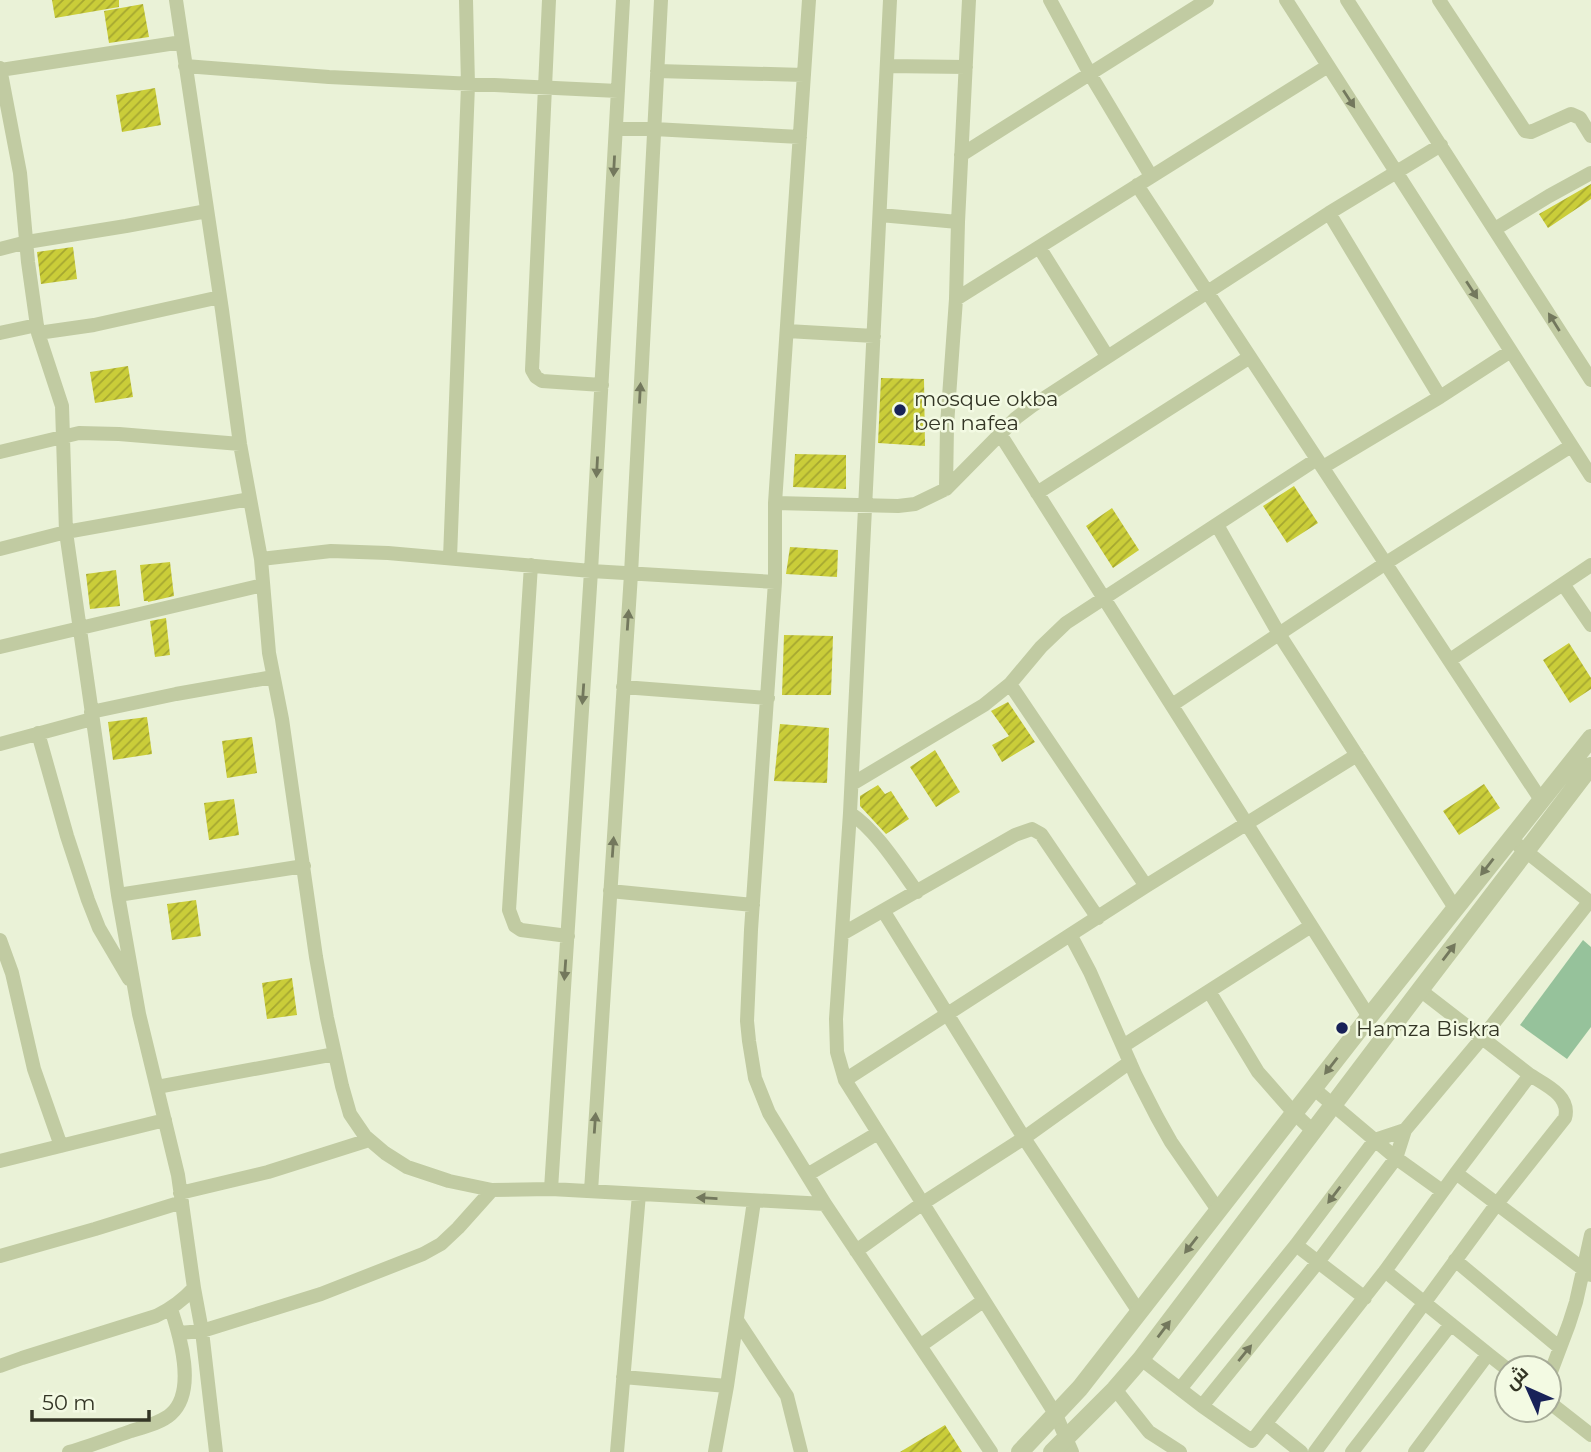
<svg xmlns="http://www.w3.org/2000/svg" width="1591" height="1452" viewBox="0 0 1591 1452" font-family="Montserrat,Cairo,sans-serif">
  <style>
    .park { fill: #96c29b }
    .building { fill: url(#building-hatch) }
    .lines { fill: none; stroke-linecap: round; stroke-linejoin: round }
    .minor { stroke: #c1cba2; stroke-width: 14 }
    .tertiary { stroke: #c1cba2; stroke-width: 18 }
    .oneway { fill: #73785d }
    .poi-dot { fill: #182258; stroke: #f3fae3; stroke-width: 2.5 }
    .labels { text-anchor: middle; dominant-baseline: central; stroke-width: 5; stroke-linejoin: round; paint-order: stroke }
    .poi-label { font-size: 21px; fill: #333525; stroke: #f3fae3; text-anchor: start }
  </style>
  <defs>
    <pattern id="building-hatch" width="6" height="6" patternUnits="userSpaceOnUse" patternTransform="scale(1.75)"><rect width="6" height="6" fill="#cacd39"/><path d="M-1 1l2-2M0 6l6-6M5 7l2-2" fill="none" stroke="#a5a730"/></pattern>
  </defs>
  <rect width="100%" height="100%" fill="#eaf2d7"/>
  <path class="park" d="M1583 940 1591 947V1027L1567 1059 1520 1025Z"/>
  <path class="building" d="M52 0H119V7L55 18Z
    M143 4 149 37 109 43 104 11Z
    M155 88 161 125 122 132 116 95Z
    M1591 184V199L1548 228 1539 214Z
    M73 247 77 279 41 284 37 252Z
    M128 366 133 397 95 403 90 372Z
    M881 378 924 379 925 446 878 443Z
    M795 454 846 455V489L793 487Z
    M1294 486 1318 523 1287 543 1263 506Z
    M1112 508 1139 550 1113 568 1086 526Z
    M790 547 838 550 837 577 786 574Z
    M170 562 174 596 148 602V601H144L140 565Z
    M116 570 120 606 90 609 86 574Z
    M166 618 170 655 155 657 150 621Z
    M784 635 833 636 831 695H782Z
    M1569 643 1591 678V689L1570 703 1543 660Z
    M1008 702 1035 742 1002 762 992 745 1009 736 991 711Z
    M147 717 152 754 113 760 108 722Z
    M780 724 829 728 827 783 774 781Z
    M252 737 257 773 227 778 222 741Z
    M935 750 960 792 936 807 910 767Z
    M1484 784 1500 808 1459 835 1443 811Z
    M878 785 885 794 891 791 909 819 886 834 860 806V796Z
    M234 799 239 835 209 840 204 803Z
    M196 900 201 936 172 940 167 904Z
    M292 978 297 1015 267 1019 262 983Z
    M945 1425 962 1452H900Z"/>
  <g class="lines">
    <path class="minor" d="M176 0 222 310 240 444 261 559 269 653 282 719 316 957 327 1018 342 1086 350 1114 365 1136 385 1153 407 1167 449 1181 492 1190 551 1189 825 1204
      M549 0 532 370 536 377 542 381 602 385
      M809 0 775 503V582L751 930 747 1021 749 1041 755 1078 769 1113 825 1204 991 1452
      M890 0 850 813 836 1019 837 1052 845 1080 1056 1415 1072 1452
      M1050 0 1090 74 1151 176
      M1286 0 1591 476
      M1347 0 1591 380
      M1439 0 1525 131 1531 132 1571 114 1580 118 1591 136
      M185 66 329 77 618 91
      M887 66 966 67
      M0 68 20 173 28 262 38 333 62 406 66 532 118 895 139 1014 178 1175 194 1288C182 1301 171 1309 156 1316L22 1358 0 1366
      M0 70 182 42
      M657 71 804 75
      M616 129H654L800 137
      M961 155 1207 0
      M1137 185 1541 800
      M880 215 958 222
      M1495 229 1549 196 1591 173
      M1039 247 1107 356
      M0 249 27 242 126 226 207 211
      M956 299 1328 66
      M787 331 874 336
      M0 333 37 325
      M38 333 94 325 220 297
      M1440 397 1511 351
      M1000 434 1369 1017
      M0 452 79 433 119 434 240 444
      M1323 467 1440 397 1329 213
      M946 489 947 425 956 299 958 222 969 0
      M1037 493 1250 357
      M775 503 898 506 915 504 946 489 1016 418 1032 406 1329 213 1441 145
      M1217 525 1279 634 1455 908
      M0 549 66 532 250 499
      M450 558 468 85 466 0
      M261 559 331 551 388 553 591 571 775 582
      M531 565 509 910 515 926 521 930 568 936
      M1563 584 1591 625
      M0 647 263 585
      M1450 660 1591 565
      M1010 684 1146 886
      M623 687 768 698
      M1172 705 1386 563 1571 446
      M91 712 176 694 273 677
      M38 733 67 836 88 900 99 928 129 979
      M0 744 92 719
      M852 784 984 705 1010 684 1041 647 1066 623 1317 459
      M850 813C876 830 899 867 917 892
      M1518 845 1591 903
      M610 891 753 905
      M118 895 304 866
      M884 912 1024 1138 1139 1312
      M842 934 1015 835 1032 829 1041 834 1098 918
      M1071 936 1090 972 1136 1076 1157 1117 1171 1142 1218 1210
      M0 940 12 973 34 1069 61 1146
      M1209 991 1258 1072 1294 1113 1313 1131
      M1123 1046 1311 926
      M845 1080 1146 886 1357 755
      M157 1087 335 1054
      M1313 1088 1396 1158 1442 1191
      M0 1161 165 1120
      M1456 1173 1591 1275
      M807 1175 878 1133
      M551 1189 591 571 623 0
      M591 1191 631 574 661 0
      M180 1193 268 1172 369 1140
      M1296 1245 1365 1298
      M856 1251 923 1203 1024 1138 1130 1062
      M0 1256 95 1229 182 1202
      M1455 1260 1560 1348
      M1385 1271 1488 1354 1415 1452
      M194 1288 202 1331 216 1452
      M737 1320 787 1396 801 1452
      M179 1333 202 1331 321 1294 423 1254 441 1244 458 1228 492 1190
      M920 1346 983 1301
      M1488 1354 1507 1369
      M1141 1359 1202 1406 1252 1441 1385 1271 1456 1173 1530 1075 1420 990
      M623 1377 727 1386
      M1549 1377 1569 1324 1576 1302 1591 1235
      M1115 1389 1149 1432 1180 1452
      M1180 1389 1296 1245 1375 1140 1405 1130
      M1549 1402 1591 1435
      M1202 1406 1318 1262 1396 1158 1405 1130 1482 1038 1589 902
      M1266 1424 1301 1452
      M69 1452C90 1446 111 1438 131 1431 144 1427 161 1423 171 1414 197 1391 180 1336 171 1309
      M617 1452 639 1194
      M715 1452 727 1386 754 1201
      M1315 1452 1496 1205 1565 1118C1571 1096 1546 1085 1530 1075
      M1352 1452 1451 1324"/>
    <path class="tertiary" d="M1020 1452 1080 1388 1369 1017 1591 738
      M1052 1452 1115 1389 1141 1359 1420 990 1591 766"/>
  </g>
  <defs><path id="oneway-solid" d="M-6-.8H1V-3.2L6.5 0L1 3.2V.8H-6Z" transform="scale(1.75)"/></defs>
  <g class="oneway">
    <use href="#oneway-solid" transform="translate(1349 99) rotate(57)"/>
    <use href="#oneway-solid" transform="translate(614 166) rotate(93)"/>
    <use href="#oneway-solid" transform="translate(1472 290) rotate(57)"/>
    <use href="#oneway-solid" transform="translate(1554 322) rotate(-122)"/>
    <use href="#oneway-solid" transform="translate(640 393) rotate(-87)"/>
    <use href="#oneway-solid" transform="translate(597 467) rotate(93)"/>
    <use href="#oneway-solid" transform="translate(628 620) rotate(-86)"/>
    <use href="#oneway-solid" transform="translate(583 694) rotate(94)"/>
    <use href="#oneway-solid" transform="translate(613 847) rotate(-86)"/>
    <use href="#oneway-solid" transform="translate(1487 867) rotate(128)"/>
    <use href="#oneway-solid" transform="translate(1449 952) rotate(-53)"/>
    <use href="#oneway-solid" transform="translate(565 970) rotate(94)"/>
    <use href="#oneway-solid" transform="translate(1331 1066) rotate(128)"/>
    <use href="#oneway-solid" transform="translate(595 1123) rotate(-86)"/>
    <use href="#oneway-solid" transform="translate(1334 1195) rotate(127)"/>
    <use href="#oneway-solid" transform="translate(707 1198) rotate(-177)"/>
    <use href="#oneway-solid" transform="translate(1191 1245) rotate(128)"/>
    <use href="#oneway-solid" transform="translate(1164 1329) rotate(-53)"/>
    <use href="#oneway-solid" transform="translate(1245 1353) rotate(-51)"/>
  </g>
  <g class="poi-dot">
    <circle cx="900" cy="410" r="7"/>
    <circle cx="1342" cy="1028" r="7"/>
  </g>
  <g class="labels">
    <g class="poi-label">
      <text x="914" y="398">mosque okba<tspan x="914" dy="24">ben nafea</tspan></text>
      <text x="1356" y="1028">Hamza Biskra</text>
    </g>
  </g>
  <g transform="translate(1528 1389) rotate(315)"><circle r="33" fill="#f3fae3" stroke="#a6ab97" stroke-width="2"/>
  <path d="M0-5L12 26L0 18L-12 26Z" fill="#182258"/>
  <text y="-10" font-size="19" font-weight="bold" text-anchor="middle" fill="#333525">ش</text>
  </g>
  <path d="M32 1410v10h117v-10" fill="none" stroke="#333525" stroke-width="3.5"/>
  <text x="42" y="1410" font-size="21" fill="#333525" stroke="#f3fae3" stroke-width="5" paint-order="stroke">50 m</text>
</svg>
